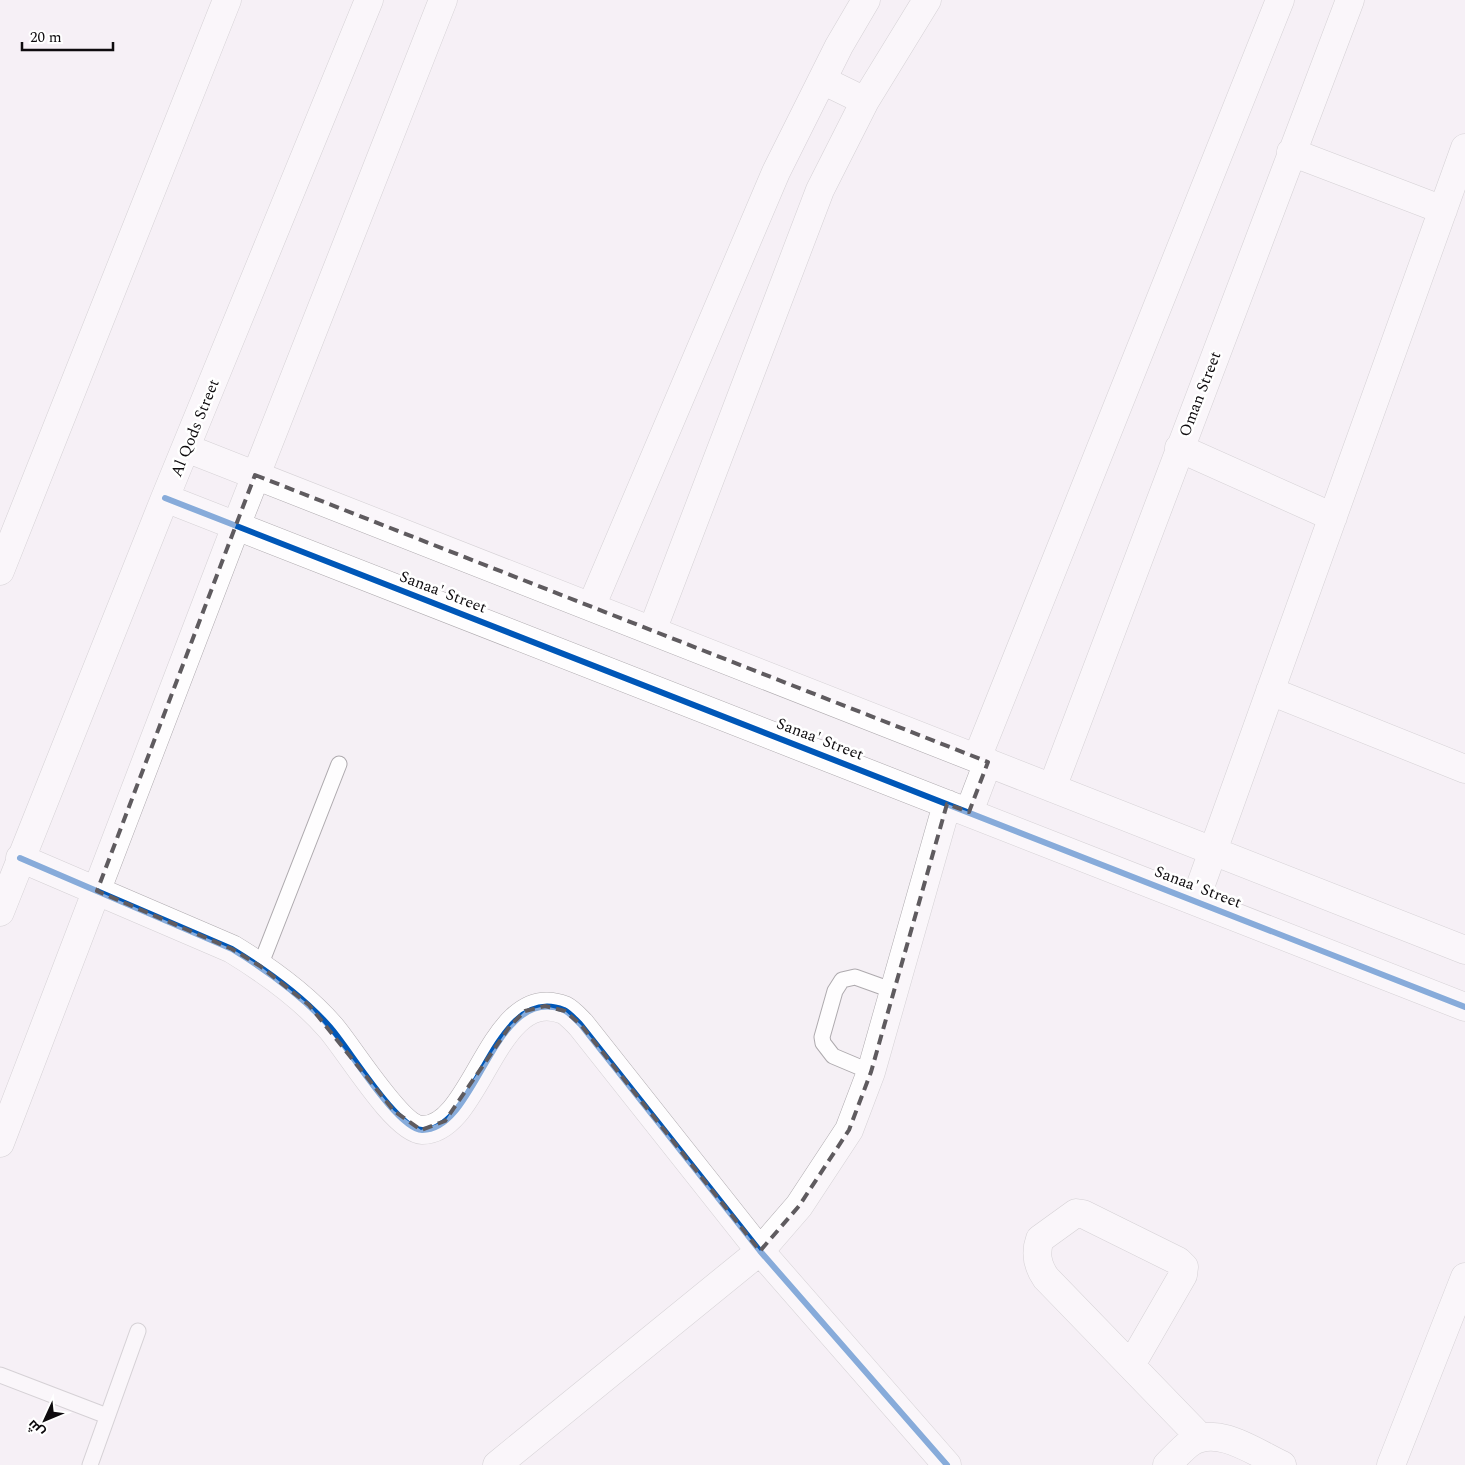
<svg xmlns="http://www.w3.org/2000/svg" width="1465" height="1465" viewBox="0 0 1465 1465" font-family="Spectral,Cairo,serif">
  <style>
    .lines { fill: none; stroke-linecap: round; stroke-linejoin: round }
    .service-casing { stroke: #aeaaae; stroke-width: 17 }
    .minor-casing { stroke: #aeaaae; stroke-width: 29 }
    .service { stroke: #fefdfe; stroke-width: 15 }
    .minor { stroke: #fefdfe; stroke-width: 28 }
    .cycleway-casing { stroke: #fff; stroke-width: 9 }
    .cycleway { stroke: #0057b8; stroke-width: 6 }
    .marked { fill: none; stroke: #5f5b5f; stroke-width: 4; stroke-dasharray: 10 6; stroke-linejoin: round }
    .labels { text-anchor: middle; dominant-baseline: central; stroke-width: 5; stroke-linejoin: round; paint-order: stroke }
    .street-label { font-size: 16px; fill: #0e0b0e; stroke: #fff }
  </style>
  <rect width="100%" height="100%" fill="#f5f0f5"/>
  <g class="lines">
    <defs>
      <path id="service" d="M260 966 339 764
        M871 1072 833 1056 823 1043 822 1037 835 991 842 980 855 977 894 991
        M0 1375 107 1416
        M90 1465 138 1331"/>
      <path id="minor" d="M822 80 865 101
        M1291 152 1443 210
        M186 448 1465 950
        M1179 448 1333 517
        M165 498 1465 1007
        M0 571 227 0
        M591 607 776 172 839 46 866 0
        M652 631 820 190 865 101 927 0
        M1270 691 1465 769
        M977 758 1280 0
        M1052 788 1350 0
        M969 812 988 762
        M20 858 232 949C268 971 302 995 330 1027 348 1047 397 1129 422 1130 478 1131 493 982 564 1010 570 1013 576 1020 581 1025L760 1251 947 1465
        M1195 901 1465 148
        M0 912 165 498 369 0
        M0 1143 236 526 443 0
        M1131 1365 1183 1275 1184 1267 1178 1261 1083 1214 1076 1213 1040 1239C1035 1253 1037 1265 1046 1278L1201 1438
        M497 1465 760 1251 799 1206 849 1130 871 1072 947 804
        M1167 1465C1174 1458 1182 1449 1190 1443 1217 1424 1256 1453 1282 1465
        M1391 1465 1465 1277"/>
    </defs>
    <use href="#service" class="service-casing"/>
    <use href="#minor" class="minor-casing"/>
    <use href="#service" class="service"/>
    <use href="#minor" class="minor"/>
    <defs>
      <path id="cycleway" d="M165 498 1465 1007
        M20 858 232 949C268 971 302 995 330 1027 348 1047 397 1129 422 1130 478 1131 493 982 564 1010 570 1013 576 1020 581 1025L760 1251 947 1465"/>
    </defs>
    <use href="#cycleway" class="cycleway-casing"/>
    <use href="#cycleway" class="cycleway"/>
  </g>
  <path d="M0 0H1465V1465H0ZM255 475 988 762 969 812 947 804 871 1072 849 1130 799 1206 760 1251 581 1025 565 1011 545 1006 525 1011 510 1026 445 1121 421 1130 394 1111 309 1005 260 966 232 949 97 891Z" fill="#f5f0f5" fill-opacity=".55" fill-rule="evenodd"/>
  <path class="marked" d="M255 475 988 762 969 812 947 804 871 1072 849 1130 799 1206 760 1251 581 1025 565 1011 545 1006 525 1011 510 1026 445 1121 421 1130 394 1111 309 1005 260 966 232 949 97 891Z"/>
  <g class="labels">
    <g class="street-label">
      <text transform="translate(1200 394) rotate(-69)">Oman Street</text>
      <text transform="translate(195 428) rotate(-68)">Al Qods Street</text>
      <text transform="translate(443 592) rotate(21)">Sanaa' Street</text>
      <text transform="translate(820 739) rotate(21)">Sanaa' Street</text>
      <text transform="translate(1198 887) rotate(21)">Sanaa' Street</text>
    </g>
  </g>
  <g transform="translate(45 1420) rotate(226)" stroke="#ffffff" stroke-width="4" paint-order="stroke">
  <path d="M0-4L9 19L0 12L-9 19Z" fill="#0e0b0e"/>
  <text y="-8" font-size="14" font-weight="bold" text-anchor="middle" fill="#0e0b0e">ش</text>
  </g>
  <path d="M22 42v8h91v-8" fill="none" stroke="#0e0b0e" stroke-width="2.5"/>
  <text x="30" y="42" font-size="15" fill="#0e0b0e" stroke="#ffffff" stroke-width="4" paint-order="stroke">20 m</text>
</svg>
